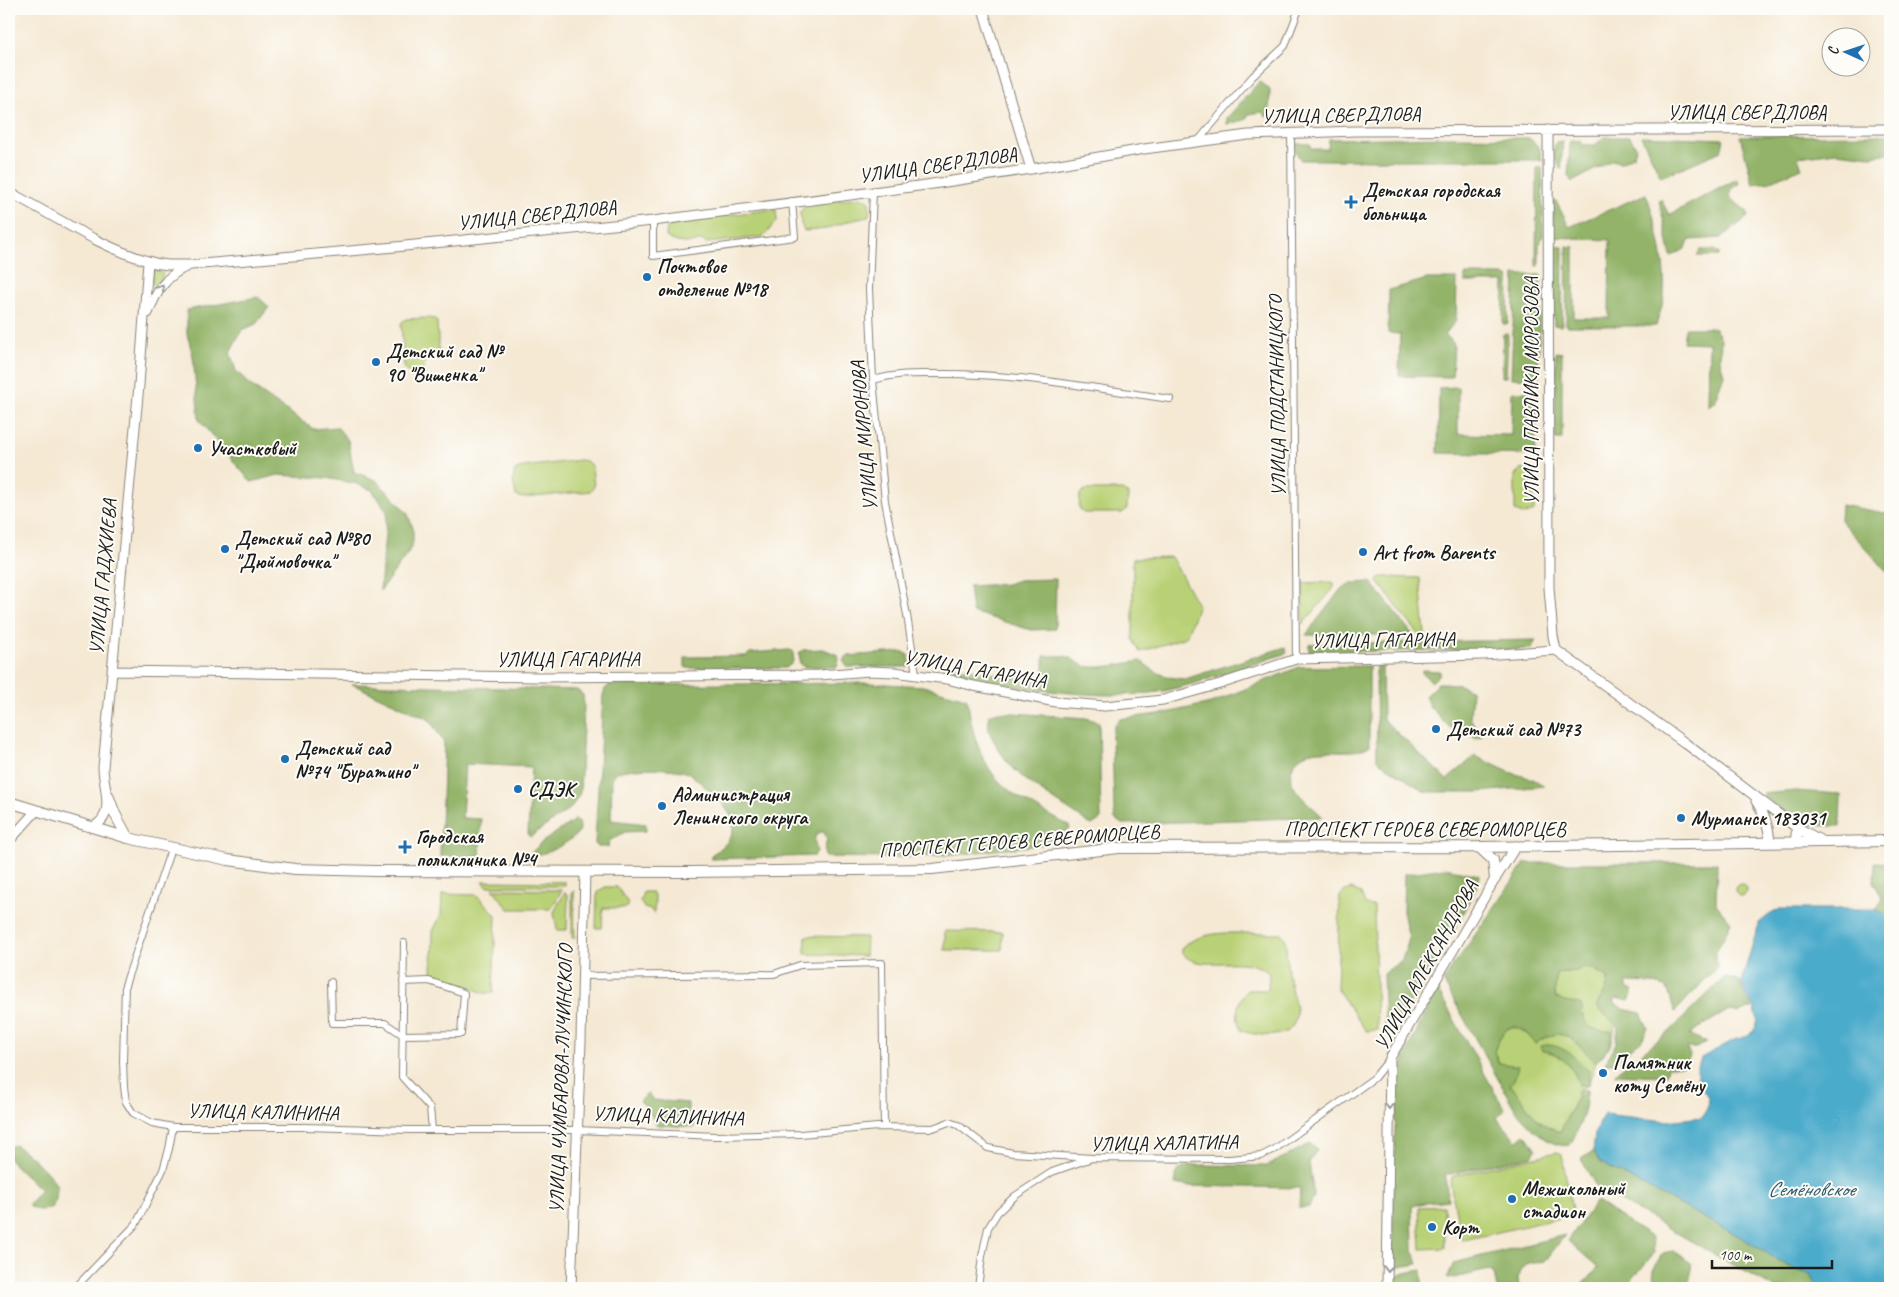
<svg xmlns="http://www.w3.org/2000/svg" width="1899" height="1297" viewBox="0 0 1899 1297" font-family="Caveat,sans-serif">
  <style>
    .green { fill: #b9d176; stroke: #6a7649 }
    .forest { fill: #92b367; stroke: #576842 }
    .water { fill: #4cabcb; stroke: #346474 }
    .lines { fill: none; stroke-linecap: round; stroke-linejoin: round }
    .minor-casing { stroke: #888278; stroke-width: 8 }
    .tertiary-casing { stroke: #888278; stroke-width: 11 }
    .primary-casing { stroke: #888278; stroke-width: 12 }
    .minor { stroke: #fff; stroke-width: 6 }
    .tertiary { stroke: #fff; stroke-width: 9 }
    .primary { stroke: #fff; stroke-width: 10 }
    .oneway { stroke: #999 }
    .poi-dot { fill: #1f6fb2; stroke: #fdfcf7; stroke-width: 2 }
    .labels { text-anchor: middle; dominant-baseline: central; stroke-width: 4; stroke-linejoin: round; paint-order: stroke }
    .street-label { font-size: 20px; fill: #1c1c1c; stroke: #fdfcf7 }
    .poi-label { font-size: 20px; font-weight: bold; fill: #1c1c1c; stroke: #fdfcf7; text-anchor: start }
    .water-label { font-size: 21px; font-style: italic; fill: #325c6b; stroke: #fdfcf7 }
  </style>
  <rect width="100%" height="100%" fill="#fdfcf7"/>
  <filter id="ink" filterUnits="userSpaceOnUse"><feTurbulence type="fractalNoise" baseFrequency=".02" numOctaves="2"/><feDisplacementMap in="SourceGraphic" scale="10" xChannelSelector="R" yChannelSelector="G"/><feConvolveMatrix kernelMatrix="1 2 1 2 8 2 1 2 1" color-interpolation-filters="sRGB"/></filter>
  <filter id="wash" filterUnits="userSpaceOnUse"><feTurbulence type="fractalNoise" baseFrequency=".0096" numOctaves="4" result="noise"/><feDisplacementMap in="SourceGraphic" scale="20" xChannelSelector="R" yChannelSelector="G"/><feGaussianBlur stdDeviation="1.12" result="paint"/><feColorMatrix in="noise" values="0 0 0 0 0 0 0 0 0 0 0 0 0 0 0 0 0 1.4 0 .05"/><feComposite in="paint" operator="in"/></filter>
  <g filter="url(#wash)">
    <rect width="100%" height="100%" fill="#f5e9d4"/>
    <path class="green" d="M859 197 869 200 870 211 868 217 849 221 826 229 804 231 801 224 800 212 806 205Z
      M773 209 776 210 777 221 763 237 707 243 701 240C690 245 676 244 666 237L667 227 683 221Z
      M153 270H158L163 274 161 280 155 285 151 282Z
      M428 318 435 319 437 322 439 354 425 356 424 371C417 376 409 375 404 367L401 323 406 319Z
      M580 460 586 461 592 466 594 486 591 491 524 498 516 496 513 480 515 471 523 467Z
      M1523 469 1532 473 1534 485V511L1525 515 1515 511V475Z
      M1085 490H1122L1128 494 1127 509 1122 513H1084L1079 508 1080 494Z
      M1171 557 1198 605 1186 637 1140 652 1133 640V558Z
      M1381 577 1420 578 1425 635H1419L1378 582V579Z
      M1332 582 1335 584 1333 589 1303 624V583Z
      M483 881 565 882V886H487Z
      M1735 890a6 6 0 1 1 12 0a6 6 0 1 1-12 0Z
      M605 887H617L628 903 626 908H603L602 928H596L597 896 599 891Z
      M493 889 562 890 551 909H509Z
      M1351 889 1361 893 1365 905 1374 906 1377 1030 1366 1031 1337 989 1340 896 1345 891Z
      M574 891 575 938H572V892Z
      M565 892 568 895 567 930H557L554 912Z
      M643 892H652L655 898 654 914 651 910 644 908 640 901Z
      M442 894 477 895 496 915 493 993H484L432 973 433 931 441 915Z
      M945 931 1003 932 1002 950H945Z
      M1225 933H1281L1285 938C1287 954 1287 969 1290 984 1292 994 1297 1005 1296 1015 1294 1042 1259 1036 1242 1031 1234 1019 1237 999 1247 990H1268L1269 973C1242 951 1200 975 1182 953V947C1195 937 1209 934 1225 933Z
      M806 936 866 937 865 956 805 954Z
      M1581 968H1592L1608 978C1608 995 1599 996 1597 1007L1615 1023 1613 1040 1610 1047 1596 1062 1588 1085 1578 1090V1095L1560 1132C1553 1129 1545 1126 1539 1121 1520 1106 1505 1074 1494 1052 1501 1032 1508 1018 1529 1036L1555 998 1556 973 1577 971Z
      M1557 1152 1560 1153 1562 1155 1573 1215 1464 1240 1461 1238 1450 1182 1453 1176Z
      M1444 1206 1445 1248 1421 1249 1419 1207Z"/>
    <path class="forest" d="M1260 81 1270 90 1269 115 1266 117 1263 112 1249 114 1245 120 1227 124V118Z
      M1890 135V153L1871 156 1836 152 1798 157 1802 168 1768 182 1753 184 1740 136Z
      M1641 136 1724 139 1721 151 1661 177Z
      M1453 137 1529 138 1539 147 1542 160H1300L1294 147 1295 144H1310L1311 149H1328L1329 139Z
      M1604 137H1630L1636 147 1634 155 1620 163 1613 160 1572 182 1568 176 1570 141H1580L1584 145H1595Z
      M1563 141 1561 169C1555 160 1551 153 1556 142Z
      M1537 167H1542L1543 236 1539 245V266H1536Z
      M1737 179 1739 184 1730 191 1731 199 1747 211 1749 216 1721 238 1690 240 1685 249 1671 257 1659 200 1661 199 1669 215Z
      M1646 194C1656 220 1666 263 1664 292 1664 303 1659 315 1656 326H1566L1567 246 1574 247V318H1609L1610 240 1553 237V202L1556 201 1569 227Z
      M1553 245 1563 246 1562 326 1554 325Z
      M1700 250H1715L1719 253V256H1697Z
      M1465 275H1504L1509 278 1508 324H1503L1504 282H1465Z
      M1515 275H1541L1538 379 1511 378Z
      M1427 279H1457L1456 321 1445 334 1454 344 1452 377 1399 376 1400 334 1388 333 1389 290Z
      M258 297 269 307 256 324 242 330 230 352 236 371 253 387 313 429 337 427 348 440 354 472 376 480 407 512 413 528V542L408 553 380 591 387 511 372 490 357 484 327 478 278 475 251 482 199 420 193 356 187 334V310Z
      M1685 328H1715L1721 339 1720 360 1724 375 1714 402 1708 406 1709 343 1683 342Z
      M1503 334H1508L1506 377H1502Z
      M1556 352 1562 353V439H1555Z
      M1458 387V434L1511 435 1512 392H1537L1535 455 1438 453 1439 388Z
      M1841 505 1890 514V575L1840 520Z
      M1056 579 1055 629 1031 630 972 612 969 586 1007 584 1018 580Z
      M1368 582 1372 583 1413 635H1306L1341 589 1353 583Z
      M1536 640 1531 649 1309 652V644Z
      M1285 647 1287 653C1246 666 1206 682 1164 691 1116 700 1052 692 1005 685 993 683 958 678 949 673 946 671 944 667 941 664L1033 681 1044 679V656C1052 656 1061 655 1068 657 1076 660 1080 666 1090 667 1107 668 1124 663 1141 661 1155 673 1166 678 1185 679Z
      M823 649 838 655 839 660 837 667H804L800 664 799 653 803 650Z
      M789 650 793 651C794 660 794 664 785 668H687L685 667V658L688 657 746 656 750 653Z
      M900 652 905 653 909 656 910 664 908 667H847L843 660 847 656Z
      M1369 666V746C1348 760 1309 739 1294 764 1281 785 1309 803 1323 817L1122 824 1115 819 1114 810 1112 736 1114 726 1119 719 1166 713 1211 703 1299 667Z
      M1376 666H1382L1383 719 1447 780 1475 756 1509 772 1533 779 1545 786 1479 792H1425L1377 760Z
      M1422 670 1440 671V674L1432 682 1422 673Z
      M868 683 923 686 966 698 968 702C971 729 979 759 998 780 1016 800 1046 812 1069 826L1070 829 1060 834 1055 840 1040 845 953 855 893 858 825 857 824 851 827 839 824 832H820C811 837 816 844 817 852L814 856 711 859V855C739 838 740 822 718 799 709 790 699 781 689 773 671 767 635 767 617 772L612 778 611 820 646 824V831L625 832 609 841 608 847H598L595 844 603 695 605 689 609 685Z
      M1438 683C1451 683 1461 684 1472 691L1470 718 1482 736 1476 738 1469 733 1457 735 1429 706 1425 696Z
      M352 684 577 690 583 695 584 705 580 793 571 808 530 837 528 835 531 767 465 764 462 818 481 819 480 857 440 856 444 743 430 720Z
      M998 712 1086 718 1099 722 1101 819 1092 825 1088 823C1054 798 1013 780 994 741 989 732 986 725 989 715Z
      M1795 791 1841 794 1840 826 1798 825 1762 794Z
      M576 819 579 822 580 830C573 841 543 858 530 854L541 843Z
      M1875 862 1890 863V917L1876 909 1883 899 1874 883Z
      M1525 863H1717L1716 904 1731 922 1716 952 1717 967 1675 1012 1667 988 1652 983 1627 982V989L1634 990 1629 1001 1616 998 1614 1002 1623 1009 1641 1013 1648 1028 1642 1040 1613 1063H1605L1616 1044 1618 1027 1597 1007C1599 996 1608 995 1608 978L1592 968H1581L1577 971 1556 973 1555 997 1564 1002 1580 1004C1584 1009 1581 1013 1584 1019 1588 1031 1603 1031 1612 1031 1613 1046 1605 1051 1596 1062 1574 1042 1565 1022 1535 1044 1516 1015 1502 1026 1494 1052L1499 1063 1518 1066 1514 1080 1510 1084 1539 1122 1560 1132 1578 1096 1576 1094 1578 1090H1587C1587 1109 1579 1129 1570 1145 1550 1150 1528 1124 1516 1111L1443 981Z
      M1445 868 1479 875V882L1454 930 1439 929 1429 945 1435 958 1409 1005 1389 1033 1385 1026 1383 974 1402 960 1409 939 1403 912 1404 874Z
      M1725 977 1741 981 1742 989 1752 1008 1738 1013 1729 1010 1689 1034 1707 1043 1696 1048H1687L1690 1056 1685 1066 1668 1067 1666 1076 1614 1074 1669 1032Z
      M1437 989 1505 1110 1497 1118 1517 1141 1525 1134 1536 1150 1532 1156 1445 1175 1448 1200 1412 1205 1413 1250 1418 1264 1392 1268 1395 1129 1399 1076 1406 1053Z
      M1547 1045C1565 1045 1577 1060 1589 1071L1588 1085H1579C1575 1069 1559 1051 1542 1051L1540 1046Z
      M648 1093 653 1100 688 1103V1112L697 1118 694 1127 657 1125 646 1107 640 1101Z
      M1309 1144 1317 1149 1309 1163 1314 1197 1309 1207 1299 1208 1300 1188 1186 1186 1175 1184 1177 1171 1191 1165 1267 1166Z
      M15 1145C32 1156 46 1169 57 1186L56 1199 51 1208C41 1211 36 1211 28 1205L41 1190 9 1159V1147Z
      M1593 1151 1601 1163 1739 1236 1795 1270 1810 1274 1818 1287 1822 1288H1774L1597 1188 1581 1159Z
      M1596 1201 1652 1238 1654 1253 1625 1288H1576L1588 1280 1598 1267 1568 1241Z
      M1565 1235 1546 1260C1541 1263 1539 1261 1534 1262 1520 1264 1515 1277 1520 1288H1497L1494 1274 1489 1270 1449 1279 1447 1278 1454 1263Z
      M1673 1251 1691 1263C1692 1273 1691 1281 1683 1288H1659C1648 1277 1655 1264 1663 1253Z
      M1422 1270V1288H1394V1279C1403 1272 1411 1272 1422 1270Z"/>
    <path class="water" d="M1780 909H1876L1890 917V1288H1822L1818 1287 1810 1274 1795 1270 1739 1236 1613 1169 1601 1163 1593 1151 1595 1133 1604 1114 1666 1121 1702 1117C1715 1097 1707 1098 1697 1081V1070L1701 1058 1734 1040 1748 1036 1755 1029 1758 1020 1755 1010 1743 988V976L1759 923 1769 915Z"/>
  </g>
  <g filter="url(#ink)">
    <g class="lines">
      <defs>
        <path id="minor" d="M1291 132 1296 659
          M1198 141 1252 77 1285 46 1299 9
          M873 192 869 289 873 380 885 501 907 615 916 674
          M653 221V256L795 237 792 201
          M873 380C897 373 913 374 938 374 1015 373 1093 388 1170 399
          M404 943 402 1077 430 1108 432 1130
          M582 976 774 974 800 965 882 963 884 1127
          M331 982 332 1023H385L403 1035 461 1034 464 993 429 981 403 982
          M173 1127H305L410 1130H577L716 1136 801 1134 877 1127 933 1128 949 1122 958 1125 988 1148 1013 1153 1092 1158
          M75 1288 136 1224 163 1170 169 1149 173 1127 152 1123 133 1113 126 1102 124 1087 123 1061 125 985 171 849
          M978 1288 982 1256 988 1228 998 1212 1015 1196 1052 1172 1092 1158 1230 1159 1261 1156 1275 1149 1374 1078 1390 1058"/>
        <path id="tertiary" d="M983 9 1031 169
          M1548 130 1549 588 1553 636 1556 650
          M9 192C53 215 100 247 148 261 162 266 176 265 191 265L395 247 653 221 926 185 1031 169 1144 149 1248 135 1355 131 1890 129
          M148 313C156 292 166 275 188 266
          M112 671 540 677 820 675 869 671 894 672 947 679 974 686 1056 702 1105 706 1163 700 1220 684 1296 659 1483 655 1556 650 1685 743 1797 828
          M1756 801C1765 814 1769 826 1770 842
          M92 827C117 817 103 787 103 767L139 385 148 262
          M9 841 36 811
          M571 1288 581 1041 585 872
          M1387 1288 1390 1058 1495 879 1516 846"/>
        <path id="primary" d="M108 795 115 814 128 838
          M9 802 128 838 228 860 295 869 376 871 690 872 932 869 1119 848 1479 847 1890 841
          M1796 842 1797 828 1819 840
          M1479 847 1493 860 1495 879"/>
      </defs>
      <use href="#minor" class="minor-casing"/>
      <use href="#tertiary" class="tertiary-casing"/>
      <use href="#primary" class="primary-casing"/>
      <use href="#minor" class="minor"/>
      <use href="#tertiary" class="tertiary"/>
      <use href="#primary" class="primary"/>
    </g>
    <defs><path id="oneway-chevron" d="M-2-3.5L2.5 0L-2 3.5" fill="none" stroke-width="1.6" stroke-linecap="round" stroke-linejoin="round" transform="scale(1.25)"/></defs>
    <g class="oneway">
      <use href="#oneway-chevron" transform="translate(161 288) rotate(-57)"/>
      <use href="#oneway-chevron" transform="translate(1389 1106) rotate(91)"/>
      <use href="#oneway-chevron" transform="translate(1388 1269) rotate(91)"/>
    </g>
  </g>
  <g class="poi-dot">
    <path d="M1348.5 194.5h5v5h5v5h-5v5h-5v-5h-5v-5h5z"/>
    <circle cx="647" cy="277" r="5"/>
    <circle cx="376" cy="362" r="5"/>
    <circle cx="198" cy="448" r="5"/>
    <circle cx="225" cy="549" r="5"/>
    <circle cx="1363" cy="552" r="5"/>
    <circle cx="1436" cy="729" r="5"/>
    <circle cx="285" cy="759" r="5"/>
    <circle cx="518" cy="789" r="5"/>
    <circle cx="662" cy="806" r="5"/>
    <circle cx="1681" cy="818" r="5"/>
    <path d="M402.5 839.5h5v5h5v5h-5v5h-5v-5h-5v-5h5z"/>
    <circle cx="1603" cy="1073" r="5"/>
    <circle cx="1512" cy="1199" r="5"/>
    <circle cx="1432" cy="1227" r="5"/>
  </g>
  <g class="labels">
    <g class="street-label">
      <text x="1747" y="112">УЛИЦА СВЕРДЛОВА</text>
      <text transform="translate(1341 115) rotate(-1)">УЛИЦА СВЕРДЛОВА</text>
      <text transform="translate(938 165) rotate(-8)">УЛИЦА СВЕРДЛОВА</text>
      <text transform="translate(537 215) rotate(-6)">УЛИЦА СВЕРДЛОВА</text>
      <text transform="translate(1531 391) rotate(-90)">УЛИЦА ПАВЛИКА МОРОЗОВА</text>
      <text transform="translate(1277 396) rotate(-91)">УЛИЦА ПОДСТАНИЦКОГО</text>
      <text transform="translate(864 436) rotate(-95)">УЛИЦА МИРОНОВА</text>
      <text transform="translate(103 577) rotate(-85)">УЛИЦА ГАДЖИЕВА</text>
      <text transform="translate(1383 640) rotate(-1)">УЛИЦА ГАГАРИНА</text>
      <text x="568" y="659">УЛИЦА ГАГАРИНА</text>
      <text transform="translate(975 669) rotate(10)">УЛИЦА ГАГАРИНА</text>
      <text x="1425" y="829">ПРОСПЕКТ ГЕРОЕВ СЕВЕРОМОРЦЕВ</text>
      <text transform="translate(1019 841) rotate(-4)">ПРОСПЕКТ ГЕРОЕВ СЕВЕРОМОРЦЕВ</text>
      <text transform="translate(1426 965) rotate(-61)">УЛИЦА АЛЕКСАНДРОВА</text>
      <text transform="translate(561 1079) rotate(-88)">УЛИЦА ЧУМБАРОВА-ЛУЧИНСКОГО</text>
      <text transform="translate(263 1112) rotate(1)">УЛИЦА КАЛИНИНА</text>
      <text transform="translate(668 1116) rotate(2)">УЛИЦА КАЛИНИНА</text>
      <text transform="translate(1164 1143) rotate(-1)">УЛИЦА ХАЛАТИНА</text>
    </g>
    <g class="poi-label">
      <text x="1362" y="190">Детская городская<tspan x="1362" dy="23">больница</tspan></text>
      <text x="657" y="266">Почтовое<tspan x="657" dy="23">отделение №18</tspan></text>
      <text x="386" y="351">Детский сад №<tspan x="386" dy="23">90 "Вишенка"</tspan></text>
      <text x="208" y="448">Участковый</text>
      <text x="235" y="538">Детский сад №80<tspan x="235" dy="23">"Дюймовочка"</tspan></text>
      <text x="1373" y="552">Art from Barents</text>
      <text x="1446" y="729">Детский сад №73</text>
      <text x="295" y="748">Детский сад<tspan x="295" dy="23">№74 "Буратино"</tspan></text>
      <text x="528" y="789">СДЭК</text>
      <text x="672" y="794">Администрация<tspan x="672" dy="23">Ленинского округа</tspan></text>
      <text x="1691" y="818">Мурманск 183031</text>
      <text x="416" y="836">Городская<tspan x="416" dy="23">поликлиника №4</tspan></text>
      <text x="1613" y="1062">Памятник<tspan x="1613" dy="23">коту Семёну</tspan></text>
      <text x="1522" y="1188">Межшкольный<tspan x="1522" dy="23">стадион</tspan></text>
      <text x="1442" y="1227">Корт</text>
    </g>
    <g class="water-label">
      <text x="1811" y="1189">Семёновское</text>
    </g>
  </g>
  <rect width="1899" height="1297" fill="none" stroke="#fdfcf7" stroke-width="30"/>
  <g transform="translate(1846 52) rotate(273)"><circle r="24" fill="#fdfcf7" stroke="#a3a29f"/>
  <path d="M0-4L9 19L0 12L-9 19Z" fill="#1f6fb2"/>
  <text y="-8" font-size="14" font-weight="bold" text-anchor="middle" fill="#1c1c1c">С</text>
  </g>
  <path d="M1712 1260v8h120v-8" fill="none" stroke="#1c1c1c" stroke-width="2.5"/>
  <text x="1719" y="1260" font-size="15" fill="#1c1c1c" stroke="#fdfcf7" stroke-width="4" paint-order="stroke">100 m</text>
</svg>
